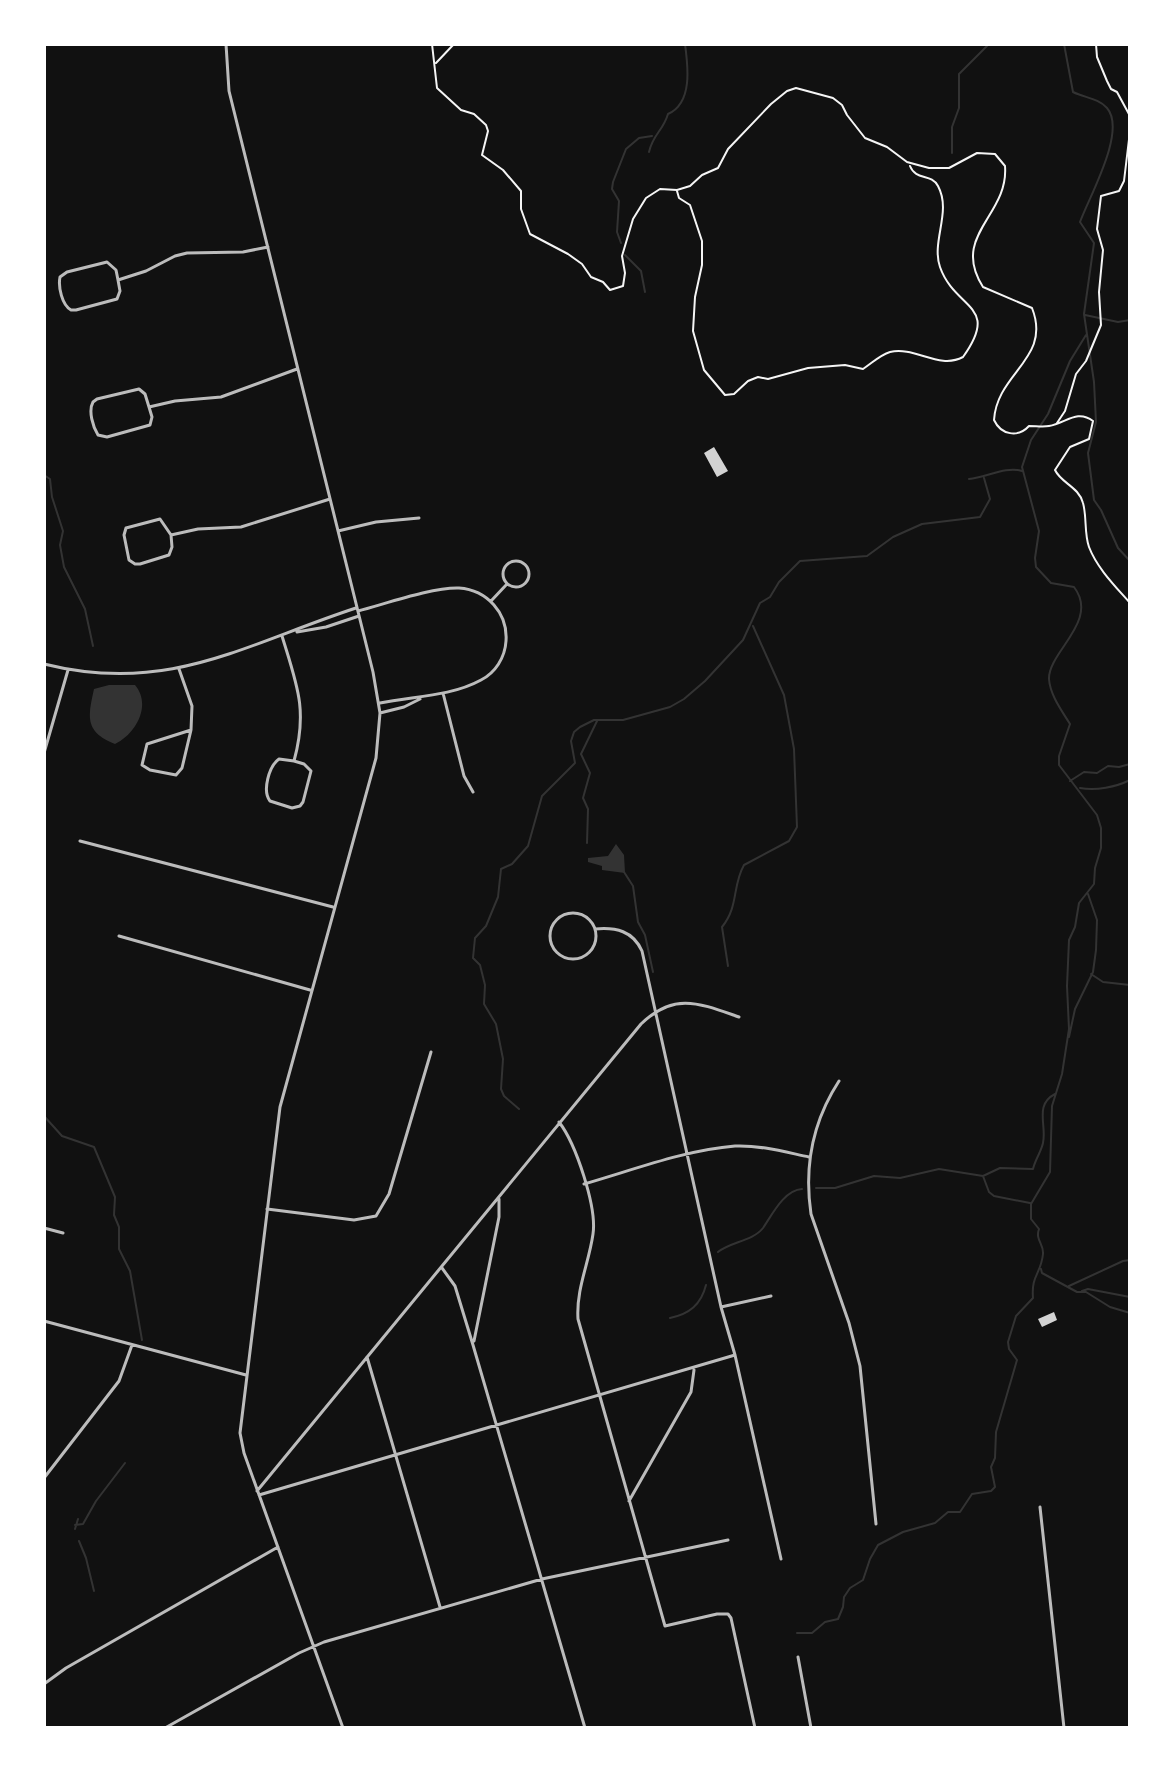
<svg xmlns="http://www.w3.org/2000/svg" width="1174" height="1772" viewBox="0 0 1174 1772" font-family="Bitter,serif">
  <style>
    .water { fill: #333 }
    .lines { fill: none; stroke-linecap: round; stroke-linejoin: round }
    .stream { stroke: #333; stroke-width: 2 }
    .building { fill: #d3d3d3 }
    .path { stroke: #f5f5f5; stroke-width: 2 }
    .minor { stroke: #bcbcbc; stroke-width: 3 }
  </style>
  <rect width="100%" height="100%" fill="#111"/>
  <path class="water" d="M109 685H135C152 705 136 734 115 744 84 732 88 716 94 689Z
    M616 844 624 855 625 873 602 870V866L588 862V858L608 856Z"/>
  <g class="lines">
    <path class="stream" d="M1064 44 1073 92C1085 98 1098 98 1107 108 1127 131 1089 197 1080 222L1094 243 1084 314 1094 382 1096 422 1088 453 1094 500 1101 510 1118 548 1130 561
      M649 152C653 134 663 131 668 114 693 103 688 66 685 44
      M952 153V127L959 108V74L989 44
      M621 243 617 232 619 201 612 189 613 182 626 149 639 138 652 136
      M625 255 641 271 645 292
      M1085 315 1118 322 1130 320
      M44 475 50 479 52 497 63 531 60 545 64 567 85 609 93 646
      M969 479C987 477 1006 466 1022 471
      M1070 781 1084 772 1097 773 1108 766 1119 767 1130 764
      M1080 788C1096 791 1116 787 1130 780
      M587 843 588 809 583 798 590 773 581 754 597 721
      M624 872 633 886 638 922 645 935 653 972
      M728 966 722 927C739 906 732 886 744 865L789 841 797 827 794 749 784 695 753 626
      M1091 974 1103 982 1130 985
      M1069 1037 1075 1009 1093 972 1096 950 1097 920 1088 894
      M519 1109 504 1096 501 1089 503 1059 496 1024 484 1004 485 985 480 965 473 958 475 938 486 926 498 897 501 869 512 864 528 846 542 796 575 763 571 741 574 732 580 727 594 720H623L670 707 684 699 705 681 743 640 760 603 770 597 779 582 800 561 867 556 893 537 922 524 980 517 990 499 984 478
      M44 1116 62 1136 94 1147 115 1197 114 1215 119 1227V1249L130 1271 142 1340
      M983 1176 989 1192 994 1196 1030 1203
      M816 1188H835L874 1176 900 1178 939 1169 983 1176 1000 1168 1033 1169C1035 1160 1041 1152 1043 1143 1047 1125 1034 1105 1055 1094
      M718 1252C730 1242 753 1241 763 1228 772 1215 784 1190 802 1189
      M1041 1269 1042 1273 1077 1292H1086L1110 1307 1130 1313
      M1069 1286 1123 1261 1130 1260
      M1082 1291 1088 1289 1130 1297
      M670 1318C689 1314 701 1305 706 1285
      M75 1525 83 1524 96 1501 125 1463
      M75 1529 78 1519
      M79 1541 86 1558 94 1591
      M797 1633H812L825 1622 838 1619 843 1607 844 1597 850 1588 863 1580 870 1559 878 1545 903 1532 935 1523 948 1512H960L972 1494 991 1491 995 1487 991 1467 995 1458 996 1432 1017 1360 1009 1349 1008 1342 1016 1316 1033 1298C1031 1275 1041 1274 1043 1254 1044 1244 1035 1240 1039 1229L1031 1219V1204L1050 1172 1052 1106 1062 1074 1069 1029 1067 986 1069 940 1075 927 1079 903 1094 884 1095 868 1101 848V828L1097 815 1059 765V756L1070 724C1062 711 1050 695 1049 679 1048 652 1100 621 1074 587L1051 583 1036 567 1035 558 1039 531 1022 467 1031 440 1048 414 1070 361 1086 335"/>
  </g>
  <path class="building" d="M714 447 728 471 717 477 704 453Z
    M1054 1312 1057 1320 1042 1327 1038 1319Z"/>
  <g class="lines">
    <path class="path" d="M432 44 437 88 461 110 474 114 486 125 488 131 482 155 503 170 521 191V209L530 234 568 254 582 264 591 277 603 282 610 290 623 286 625 273 622 256 633 219 646 198 660 189 677 190 690 186 702 175 718 168 728 149 771 104 787 91 796 88 833 98 842 105 847 115 865 138 887 147 907 162 929 168H949L977 153 995 154 1005 166C1009 216 950 235 983 287L1032 308C1052 359 997 372 994 420 1001 435 1018 438 1029 426 1036 426 1043 427 1049 426 1066 423 1077 409 1093 421L1089 439 1070 447 1055 470C1061 483 1079 487 1083 503 1087 517 1084 533 1089 547 1097 568 1115 586 1130 603
      M1096 44 1097 57 1107 81 1111 89 1117 92 1130 116
      M436 63 454 44
      M677 191 679 198 690 205 702 241V265L695 297 693 331 704 370 725 395 734 394 748 381 758 377 768 379 808 368 845 365 863 369C872 363 880 355 890 352 915 346 939 370 963 357 1001 304 955 310 940 267 931 241 952 212 938 186 931 173 916 181 910 166
      M1057 423 1065 411 1076 374 1086 361 1101 325 1099 292 1103 250 1097 229 1101 196 1119 191 1124 181 1130 131"/>
    <path class="minor" d="M226 44 229 91 373 672 380 713 376 758 280 1107 240 1433 244 1453 343 1728
      M118 280 116 270 107 262 67 272 60 277C58 287 62 305 71 310H76L117 299 120 291 118 280 146 271 175 256 187 253 243 252 268 247
      M149 407 145 394 139 389 97 399 93 402C88 411 93 427 98 435L107 437 150 425 152 417 149 407 175 401 221 397 297 369
      M338 531 376 522 419 518
      M171 535 160 519 126 528 124 535 129 560 135 564H140L169 555 172 547 171 535 198 529 241 527 330 499
      M503 574a13 13 0 1 1 26 0a13 13 0 1 1-26 0Z
      M491 601 507 584
      M358 611C385 604 433 587 459 588 487 590 508 613 506 641 505 658 495 673 481 680 450 697 412 696 380 703
      M297 632 326 627 359 616
      M282 636C297 685 308 710 294 761L279 759C269 766 262 791 270 801L292 808 300 806 303 802 311 771 304 764 294 761
      M44 664C168 695 243 645 356 608
      M179 669 192 706 191 730 147 744 142 765 150 770 176 775 182 768 191 730
      M443 693 464 776 473 792
      M380 713 404 707 420 699
      M44 753 68 670
      M80 841 333 907
      M550 936a23 23 0 1 1 46 0a23 23 0 1 1-46 0Z
      M595 929C616 927 633 931 642 951L721 1307 735 1355 781 1559
      M119 936 310 990
      M839 1081C813 1121 804 1167 811 1214L849 1323 860 1366 876 1524
      M559 1122C576 1144 597 1207 593 1234 589 1263 576 1289 578 1319L665 1626 717 1614H728L731 1618 755 1728
      M584 1184C633 1170 685 1150 735 1146 760 1145 785 1152 809 1157
      M267 1209 354 1220 376 1216 389 1194 431 1052
      M44 1228 63 1233
      M442 1268 455 1286 473 1345 585 1728
      M721 1307 771 1296
      M44 1321 246 1375
      M474 1341 499 1217V1199
      M367 1357 440 1607
      M44 1478 119 1381 132 1345
      M257 1491 641 1024C674 992 699 1003 739 1017
      M259 1495 735 1355
      M629 1501 691 1392 694 1370
      M1040 1507 1064 1728
      M798 1657 811 1728
      M44 1684 66 1668 278 1547
      M165 1728 299 1653 324 1642 542 1579 728 1540"/>
  </g>
  <rect width="1174" height="1772" fill="none" stroke="#ffffff" stroke-width="92"/>
</svg>
